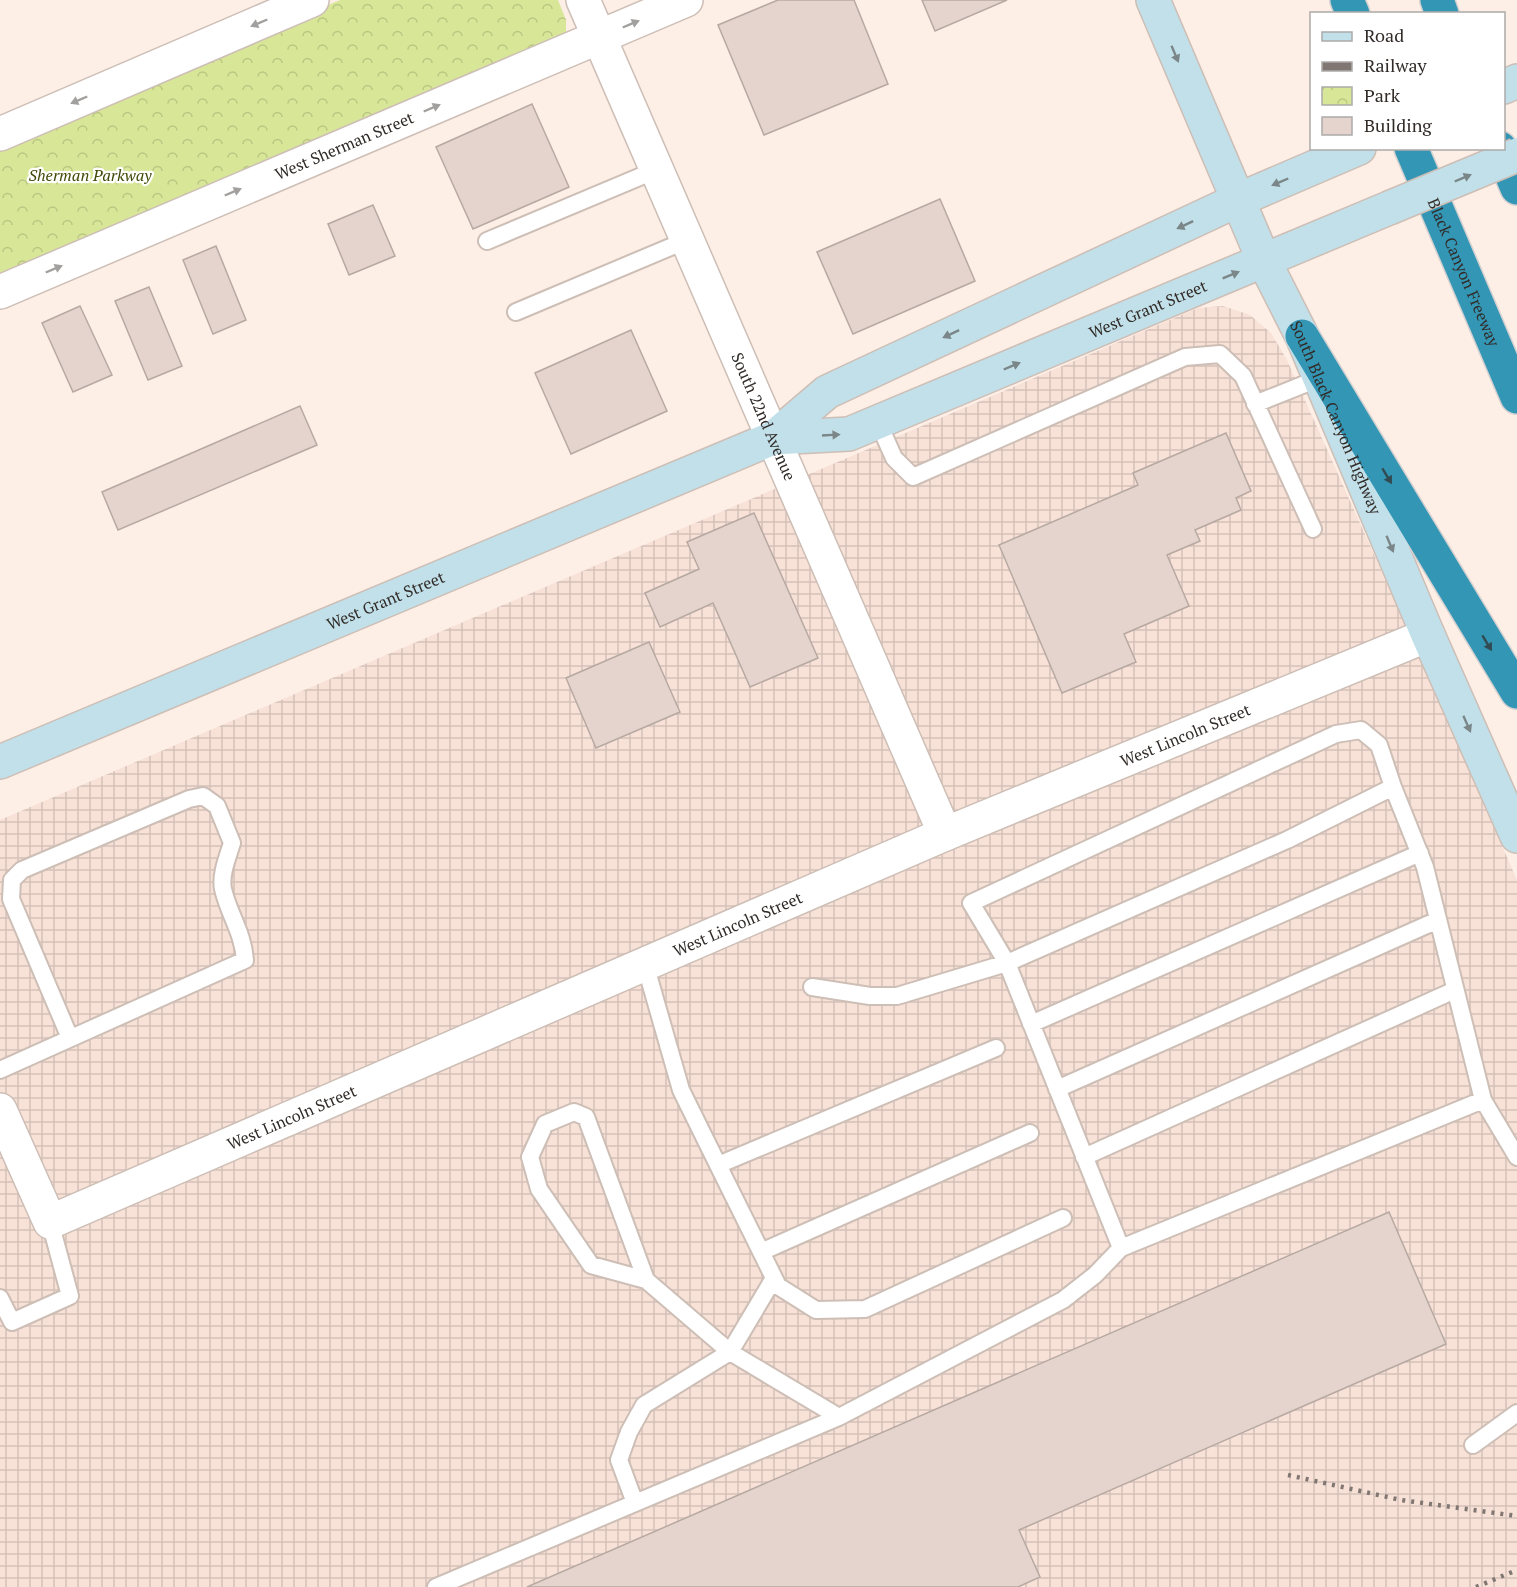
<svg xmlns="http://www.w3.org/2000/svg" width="1517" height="1587" viewBox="0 0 1517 1587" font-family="'PT Serif',serif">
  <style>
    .industrial { fill: url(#industrial-grid) }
    .park { fill: url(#park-crowns) }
    .building { fill: #e4d4cd; stroke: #b7a9a2; stroke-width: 1.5 }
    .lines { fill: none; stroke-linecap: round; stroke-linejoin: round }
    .lane-casing { stroke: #cdbeb6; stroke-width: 20 }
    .street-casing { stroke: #cdbeb6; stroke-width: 36 }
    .secondary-casing { stroke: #cdbeb6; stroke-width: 36 }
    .highway-casing { stroke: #d2d0d0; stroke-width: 36 }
    .lane { stroke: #fff; stroke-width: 16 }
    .street { stroke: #fff; stroke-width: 33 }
    .secondary { stroke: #c2e0e9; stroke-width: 33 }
    .highway { stroke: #3496b5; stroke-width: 33 }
    .rail { stroke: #807772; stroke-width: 4.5; stroke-dasharray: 3 6; stroke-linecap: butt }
    .secondary-bridge-casing { stroke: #cdbeb6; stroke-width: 36; stroke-linecap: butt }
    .secondary-bridge { stroke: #c2e0e9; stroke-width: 33 }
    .oneway { fill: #a2a09e }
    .oneway2 { fill: #7a8688 }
    .oneway3 { fill: #324b52 }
    .labels { text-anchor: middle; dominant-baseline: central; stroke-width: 4.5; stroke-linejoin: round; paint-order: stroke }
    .street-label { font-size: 16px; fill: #312b28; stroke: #fff }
    .park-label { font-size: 16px; font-style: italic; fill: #414907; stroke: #fff }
  </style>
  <defs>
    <pattern id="industrial-grid" width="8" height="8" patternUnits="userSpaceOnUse" patternTransform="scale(1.5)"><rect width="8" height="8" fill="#f8e1d6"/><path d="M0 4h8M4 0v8" fill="none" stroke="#d5c1b8"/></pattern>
    <pattern id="park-crowns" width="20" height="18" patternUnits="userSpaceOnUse" patternTransform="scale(1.5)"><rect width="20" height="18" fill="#d8e797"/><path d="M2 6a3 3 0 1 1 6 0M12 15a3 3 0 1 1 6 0" fill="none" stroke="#bac682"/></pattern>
  </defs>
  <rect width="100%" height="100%" fill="#fdeee6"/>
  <path class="industrial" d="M1223 306 1250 315 1271 333 1287 360 1418 653 1517 880V1587H0V820L1198 308Z"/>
  <path class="park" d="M340 0H558L566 20V34L0 282V146Z"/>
  <path class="building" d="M778 0H854L888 84 764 135 718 25Z
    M922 0H1007L935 31Z
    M532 104 569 187 473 229 436 147Z
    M940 199 975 281 853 334 817 252Z
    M373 205 395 256 349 275 328 224Z
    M216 246 246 320 213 334 183 260Z
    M149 287 182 366 148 380 115 301Z
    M80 306 112 375 73 392 42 323Z
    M631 330 667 411 571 454 535 373Z
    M300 406 317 445 118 530 102 492Z
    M1226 433 1251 491 1236 498 1241 510 1195 530 1200 541 1167 555 1189 606 1124 634 1136 662 1062 693 999 545 1138 485 1133 473Z
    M754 513 818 658 750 687 713 603 660 627 645 593 699 569 687 542Z
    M649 642 680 712 596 748 566 678Z
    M1389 1212 1446 1344 1019 1530 1040 1577 1018 1587H527Z"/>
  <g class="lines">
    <defs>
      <path id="lane" d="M487 241 656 170
        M516 312 687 240
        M1255 404 1320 378
        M878 422 894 458 913 477 1185 357 1220 354 1243 376 1313 529
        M645 964 681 1090 718 1165 778 1286 816 1310 865 1309 1063 1218
        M812 987 870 996H897L1007 963 971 903 1336 734 1361 730 1379 745 1393 787
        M1031 1024 1420 853
        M0 1070 245 960C243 932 229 915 223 889 220 875 228 856 232 843L217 806 203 796 189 799 22 870 12 880 11 899 70 1038
        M1057 1089 1438 920
        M1483 1100 1517 1157
        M1084 1157 1455 990
        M718 1165 996 1048
        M761 1252 1030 1133
        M646 1280 591 1265 539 1189 530 1157 545 1124 574 1112 586 1117 646 1280 730 1352 774 1278
        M0 1298 12 1322 70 1296 50 1222
        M839 1417 1063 1300 1095 1275 1121 1248 1007 963 1287 840 1393 787 1425 867 1483 1100 1121 1248
        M1473 1445 1517 1413
        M436 1587 839 1417 730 1352 644 1405 629 1432 619 1460 635 1503"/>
      <g id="street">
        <path id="s1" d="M583 0 945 834"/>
        <path d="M0 134 312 0"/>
        <path id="s2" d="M0 292 686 0"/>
        <path id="s3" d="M0 1110 50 1222 945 834 1428 635"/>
      </g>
      <g id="secondary">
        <path id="s4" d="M1153 0 1264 261 1302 336 1428 635 1517 836"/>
        <path d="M1504 87 1517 81"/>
        <path id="s5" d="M773 438 849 434 1389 208"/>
        <path id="s6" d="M0 762 773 438 827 392 1238 200 1359 148"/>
      </g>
      <g id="highway">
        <path d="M1347 0 1353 14"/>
        <path d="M1437 0 1442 14"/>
        <path id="s7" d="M1411 148 1517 397"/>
        <path d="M1500 148 1517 188"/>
        <path d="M1302 336 1517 692"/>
      </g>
    </defs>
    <use href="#lane" class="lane-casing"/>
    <use href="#street" class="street-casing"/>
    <use href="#secondary" class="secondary-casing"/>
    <use href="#highway" class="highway-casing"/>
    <use href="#lane" class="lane"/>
    <use href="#street" class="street"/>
    <use href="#secondary" class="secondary"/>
    <use href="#highway" class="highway"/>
    <path class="rail" d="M1288 1475 1401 1500 1517 1516
      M1476 1587 1517 1570"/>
    <defs>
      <path id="secondary-bridge" d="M1389 208 1517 155"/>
    </defs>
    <use href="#secondary-bridge" class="secondary-bridge-casing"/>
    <use href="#secondary-bridge" class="secondary-bridge"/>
  </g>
  <defs><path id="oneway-solid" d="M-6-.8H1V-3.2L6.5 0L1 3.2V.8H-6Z" transform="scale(1.5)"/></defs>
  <g class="oneway">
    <use href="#oneway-solid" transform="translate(259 23) rotate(157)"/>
    <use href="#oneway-solid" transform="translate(631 24) rotate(-23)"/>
    <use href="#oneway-solid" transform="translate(79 100) rotate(157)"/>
    <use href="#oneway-solid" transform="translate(432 108) rotate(-23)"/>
    <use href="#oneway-solid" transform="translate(233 192) rotate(-23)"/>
    <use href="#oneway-solid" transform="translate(54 269) rotate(-23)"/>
  </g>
  <g class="oneway2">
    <use href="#oneway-solid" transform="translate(1175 54) rotate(67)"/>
    <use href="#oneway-solid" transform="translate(1463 178) rotate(-23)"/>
    <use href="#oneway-solid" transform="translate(1280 182) rotate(157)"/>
    <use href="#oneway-solid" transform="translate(1185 225) rotate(155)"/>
    <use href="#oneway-solid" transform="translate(1231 275) rotate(-22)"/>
    <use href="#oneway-solid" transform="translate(951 334) rotate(155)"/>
    <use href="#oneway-solid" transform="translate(1012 366) rotate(-23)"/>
    <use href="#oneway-solid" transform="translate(831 435) rotate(-3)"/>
    <use href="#oneway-solid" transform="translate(1390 544) rotate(67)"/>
    <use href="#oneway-solid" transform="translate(1467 724) rotate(66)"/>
  </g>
  <g class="oneway3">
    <use href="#oneway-solid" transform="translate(1387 476) rotate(59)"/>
    <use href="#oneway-solid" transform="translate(1487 643) rotate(59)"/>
  </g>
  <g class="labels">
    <g class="street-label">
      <text stroke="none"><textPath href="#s2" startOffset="374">West Sherman Street</textPath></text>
      <text stroke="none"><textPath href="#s7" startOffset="135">Black Canyon Freeway</textPath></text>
      <text stroke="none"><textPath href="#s5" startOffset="400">West Grant Street</textPath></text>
      <text stroke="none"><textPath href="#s1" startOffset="454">South 22nd Avenue</textPath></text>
      <text stroke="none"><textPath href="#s4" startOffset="456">South Black Canyon Highway</textPath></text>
      <text stroke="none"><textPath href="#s6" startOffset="418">West Grant Street</textPath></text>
      <text stroke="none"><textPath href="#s3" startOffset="1358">West Lincoln Street</textPath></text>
      <text stroke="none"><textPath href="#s3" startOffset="872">West Lincoln Street</textPath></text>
      <text stroke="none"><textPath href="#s3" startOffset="386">West Lincoln Street</textPath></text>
    </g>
    <g class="park-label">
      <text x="90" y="175">Sherman Parkway</text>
    </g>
  </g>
  <rect x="1310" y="12" width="195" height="138" fill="#ffffff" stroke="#adaaa9" stroke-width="1.5"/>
  <rect x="1322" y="32" width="30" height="9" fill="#c2e0e9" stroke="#adaaa9" stroke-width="1.5"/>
  <text x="1364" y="42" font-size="18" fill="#312b28">Road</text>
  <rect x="1322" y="62" width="30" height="9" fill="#807772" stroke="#adaaa9" stroke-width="1.5"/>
  <text x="1364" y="72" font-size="18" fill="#312b28">Railway</text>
  <rect x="1322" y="87" width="30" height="18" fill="url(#park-crowns)" stroke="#adaaa9" stroke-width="1.5"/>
  <text x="1364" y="102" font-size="18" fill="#312b28">Park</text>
  <rect x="1322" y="117" width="30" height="18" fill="#e4d4cd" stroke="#adaaa9" stroke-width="1.5"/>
  <text x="1364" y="132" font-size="18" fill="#312b28">Building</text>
</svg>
